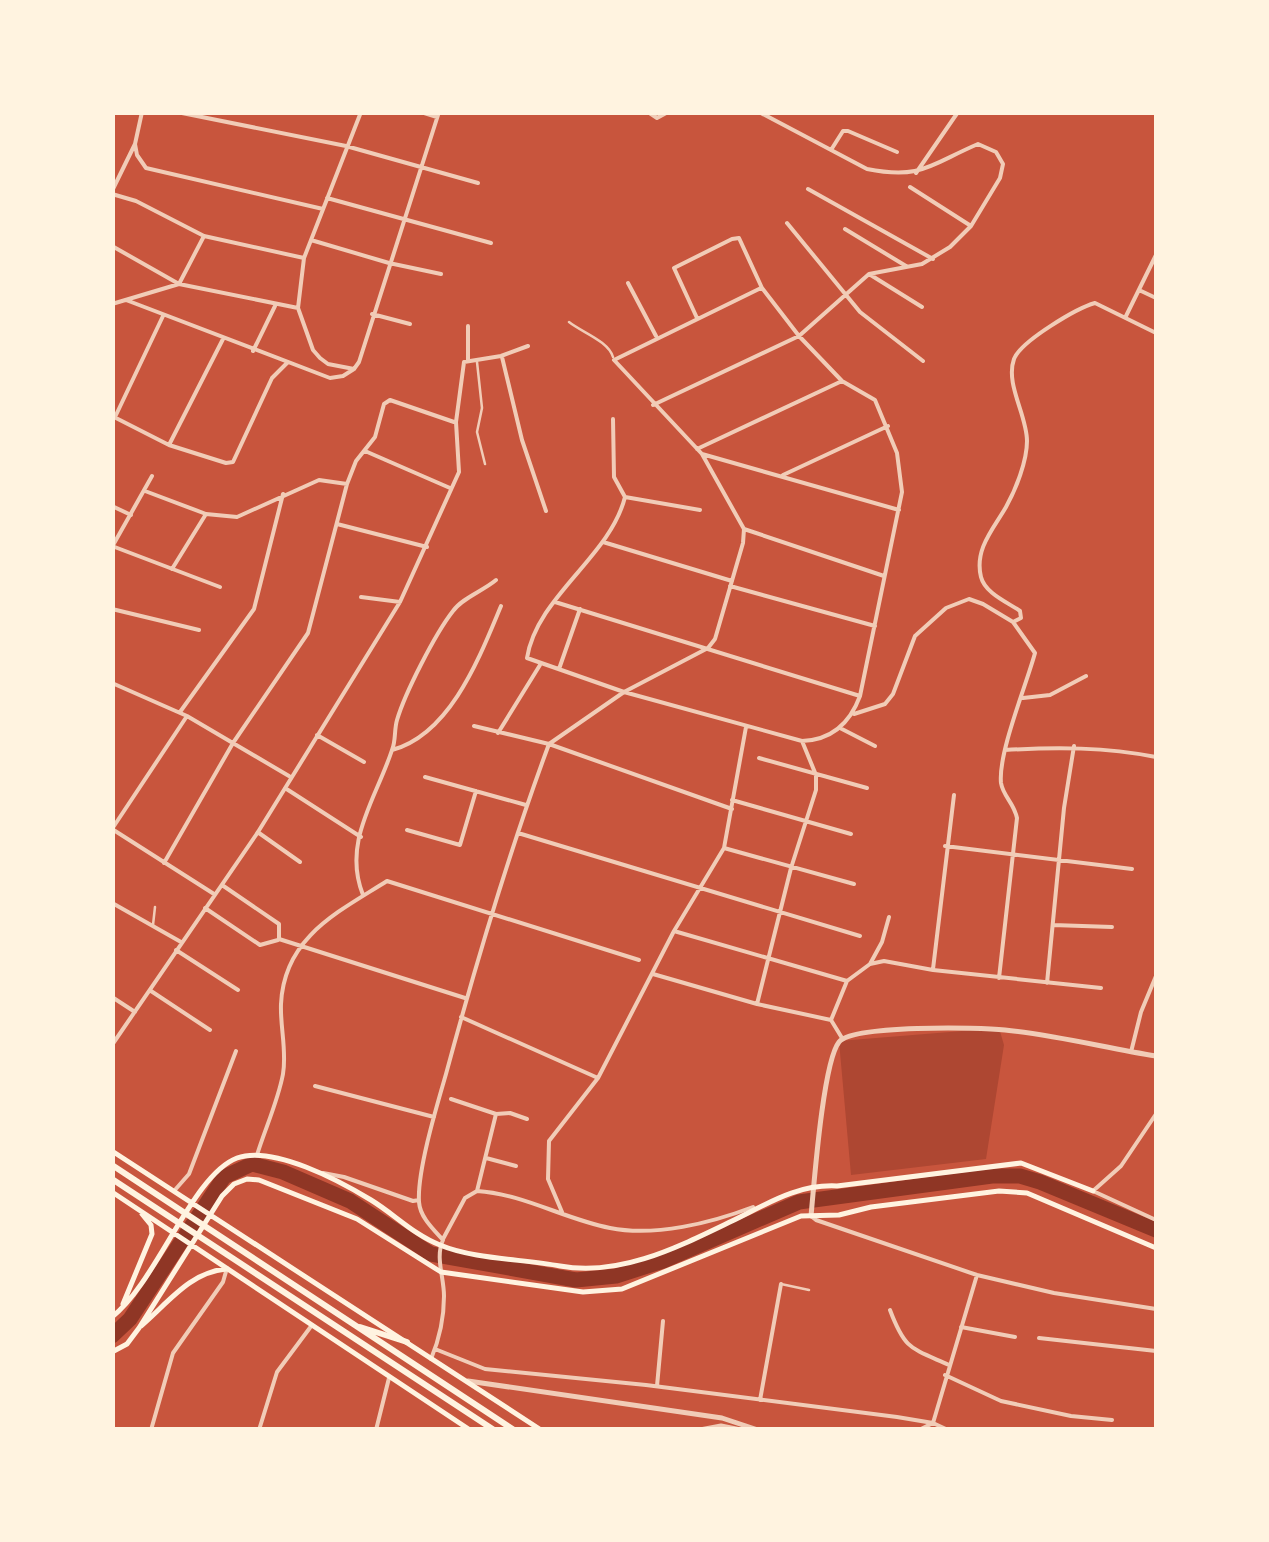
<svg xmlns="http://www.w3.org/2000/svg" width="1269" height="1542" viewBox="0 0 1269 1542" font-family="Lora,serif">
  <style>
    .green { fill: #ae4732 }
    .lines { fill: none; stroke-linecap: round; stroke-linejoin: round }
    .river { stroke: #8f3625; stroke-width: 15 }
    .pedestrian { stroke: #f1ccb7; stroke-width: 2.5 }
    .minor { stroke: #f1ccb7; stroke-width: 4 }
    .tertiary { stroke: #f1ccb7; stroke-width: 5 }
    .secondary { stroke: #fff3e0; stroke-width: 5 }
    .trunk { stroke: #fff3e0; stroke-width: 6 }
  </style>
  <rect width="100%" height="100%" fill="#c8553d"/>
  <path class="green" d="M999 1028 1004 1045 986 1159 851 1175 839 1041Z"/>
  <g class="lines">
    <path class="river" d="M112 1336 130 1319 224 1177 252 1164 283 1172 350 1201 431 1254 576 1280 616 1276 663 1261 799 1202 992 1176H1020L1040 1182 1156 1230"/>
    <path class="pedestrian" d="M569 322C583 333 608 341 613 357
      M477 362 482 408 477 432 485 464
      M153 925 155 907
      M781 1284 809 1290"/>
    <path class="minor" d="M177 112 346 146 478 183
      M421 112 437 117
      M648 112 657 118 668 112
      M135 144 137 155 146 168 323 209
      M831 150 843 131H848L897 152
      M916 173 958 112
      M910 187 971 226
      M808 189 933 259
      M112 191 135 144 142 112
      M112 194 136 201 204 236 304 258
      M327 198 491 243
      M787 223 860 312 923 361
      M845 229 906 266
      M311 240 389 263 441 274
      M112 246 179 284 298 308
      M869 274 922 307
      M628 283 656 336
      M1139 290 1156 298
      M126 300 330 378 343 376 354 369
      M112 304 179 284 204 236
      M372 314 410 324
      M1126 316 1156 255
      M468 326V361
      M253 351 275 306
      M502 357 522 440 546 511
      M354 369 328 364 320 358 313 350 298 308 304 258 361 112
      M354 369 359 362 439 112
      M653 405 799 336 869 274 922 264 950 247 971 226 1000 178 1003 164 996 152 978 144C931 164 922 180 867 169L759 112
      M116 415 163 316
      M112 416 169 445 226 463 233 462 272 378 287 363
      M613 419 614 477 625 497C610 557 537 596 527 658L624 692 802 741C831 740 850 723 860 696L902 492 897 453 875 400 842 381 799 336 762 288 739 238 732 239 674 268 697 318
      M169 445 223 339
      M697 449 842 381
      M365 451 450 488
      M702 454 899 510
      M783 475 888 426
      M145 491 206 514 237 517 319 480 347 484
      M625 497 700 510
      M112 506 131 515
      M337 524 427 547
      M744 529 884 576
      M603 542 732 581
      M112 546 220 587
      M112 547 152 476
      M172 569 206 514
      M730 586 875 626
      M361 597 400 602
      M555 602 860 696
      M112 609 199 630
      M559 669 580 609
      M112 683 187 716 289 776
      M1023 698 1050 695 1086 676
      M180 712 254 609 283 494
      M854 714 885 704 893 694 915 636 946 608 969 599 983 604 1013 622 1021 618 1020 611C1007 602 985 593 981 577 974 549 994 528 1006 507 1016 489 1027 461 1027 441 1027 415 1005 384 1014 359 1021 341 1077 308 1095 303L1156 333
      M474 726 549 744 732 809
      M840 728 875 746
      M498 733 540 665
      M317 735 364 762
      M549 744 624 692 708 648 715 639 743 543 744 529 702 454 614 360 761 288
      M392 750C451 734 480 656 501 606
      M1005 750C1057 747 1105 747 1156 757
      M759 758 867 788
      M425 777 526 805
      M285 788 361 837
      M732 800 851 834
      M112 829 187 716
      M112 829 214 894
      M407 830 460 845 476 791
      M259 833 300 862
      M518 833 860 936
      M945 846 1132 869
      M724 848 854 884
      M164 863 233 743 308 633 347 484 356 461 375 437 384 404 390 400 454 422
      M222 885 279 924V939
      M363 895C342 842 376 799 392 750 396 741 394 730 397 720 405 693 435 634 453 611 462 598 483 591 496 580
      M114 904 181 942
      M205 908 260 945 278 940
      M1053 925 1112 927
      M674 931 847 981
      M279 939 465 998
      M176 950 238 990
      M870 964 882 942 889 917
      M933 969 954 795
      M653 974 757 1004 831 1020
      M999 978 1017 818C1014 803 1003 796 1001 783 998 753 1026 686 1035 653L1013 622
      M1047 983 1064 808 1074 746
      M151 991 210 1030
      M112 997 135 1012
      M757 1004 791 868 816 790V775L802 741
      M461 1017 598 1078
      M842 1038 831 1020 847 981 870 964 884 961 933 970 1101 988
      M112 1045 258 832 400 602 459 472 456 422 464 362 501 356 528 346
      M1131 1052 1141 1012 1156 976
      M315 1086 434 1117
      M451 1099 496 1114 510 1113 527 1119
      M1156 1114 1121 1166 1093 1191 1156 1220
      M257 1155C265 1129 278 1101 283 1074 287 1051 280 1027 281 1004 284 937 338 912 387 881L639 960
      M486 1158 516 1166
      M323 1173 344 1177 413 1201 419 1200
      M174 1191 189 1174 236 1051
      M477 1191C524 1194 564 1219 610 1228 655 1237 711 1223 753 1207
      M477 1191 496 1114
      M562 1212 548 1179 549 1141 598 1078 674 931 724 848 746 727
      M811 1216 816 1220 977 1275 1054 1293 1156 1309
      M443 1239 465 1198 477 1191
      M890 1310C905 1350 911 1348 949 1365
      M961 1327 1015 1337
      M1039 1338 1156 1351
      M435 1349 485 1369 646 1385 897 1417 933 1423 948 1430
      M431 1359C439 1340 444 1317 444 1296 444 1277 435 1257 443 1240 433 1229 420 1217 419 1202 417 1171 437 1105 446 1074 476 963 509 852 549 744
      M945 1375 1001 1401 1071 1416 1112 1420
      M657 1386 663 1321
      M760 1400 781 1284
      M933 1423 977 1275
      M151 1430 173 1353 223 1282 227 1268
      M259 1430 277 1372 312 1325
      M376 1430 389 1378
      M919 1430 933 1423"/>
    <path class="tertiary" d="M811 1216C814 1185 823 1062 839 1042 852 1025 979 1027 1005 1030 1056 1035 1106 1048 1156 1056
      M468 1381 722 1418 758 1430
      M700 1430 721 1426 741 1430"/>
    <path class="secondary" d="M112 1151 541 1430
      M112 1192 470 1430
      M123 1304 152 1234 151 1225 142 1214
      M112 1317C157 1282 192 1175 237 1158 273 1145 340 1181 371 1200 394 1214 414 1235 440 1245 473 1259 523 1259 560 1266 620 1277 678 1247 732 1221 767 1204 797 1184 837 1186L1021 1163 1093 1191
      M141 1326C167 1304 190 1272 226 1269
      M112 1352 127 1344 139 1328 222 1196 234 1184 247 1179 259 1180 357 1219 441 1272 583 1292 622 1289 801 1216 839 1215 871 1207 999 1191 1027 1193 1156 1248"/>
    <path class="trunk" d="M112 1165 514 1430
      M112 1179 494 1430
      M360 1327 407 1342"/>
  </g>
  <rect width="1269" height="1542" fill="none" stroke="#fff3e0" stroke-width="230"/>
</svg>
